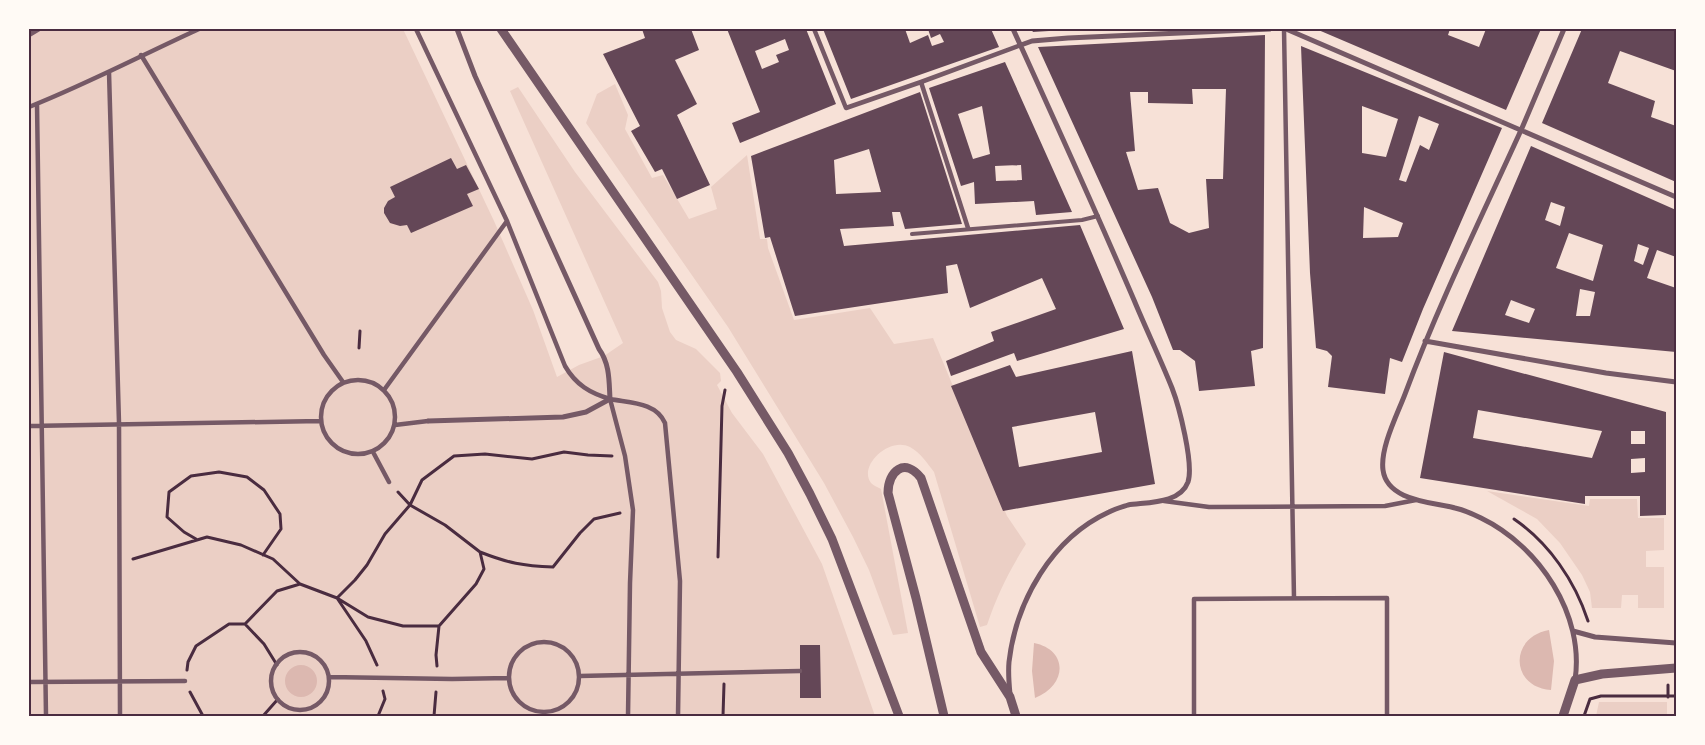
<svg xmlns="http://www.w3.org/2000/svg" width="1705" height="745" viewBox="0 0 1705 745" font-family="'Public Sans',sans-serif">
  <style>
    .green { fill: #ebcfc5 }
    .water { fill: #dcb8b0 }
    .building { fill: #644757; fill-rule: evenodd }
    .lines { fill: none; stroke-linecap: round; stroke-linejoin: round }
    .path { stroke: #4a2c40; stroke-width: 3 }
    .service { stroke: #755966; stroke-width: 4 }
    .pedestrian { stroke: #755966; stroke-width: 4.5 }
    .minor { stroke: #755966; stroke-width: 5 }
    .tertiary { stroke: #755966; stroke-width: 9 }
    .neatline { fill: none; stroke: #4a2c40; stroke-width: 2 }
  </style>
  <rect width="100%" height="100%" fill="#f7e1d7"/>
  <path class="green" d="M29 29H403L494 221 533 310 557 377 579 365 604 356 623 343 510 91 518 87 575 172 658 282 661 291 662 308 670 332 676 340 696 349 720 373 721 381 717 385 732 413 763 454 822 564 875 716H29Z
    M615 84 628 115 625 129 652 178 663 175 689 219 717 209 711 187 747 155 760 239H767L768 248 794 320 870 308 894 344 933 338 1007 516 1026 544C1009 571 997 595 987 625L980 627 934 472C927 463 921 453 910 447 889 436 858 466 871 483 874 486 878 487 881 489L908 633 893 635 869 570 853 537 824 483 728 327 586 123 597 94Z
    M1487 491 1589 506 1590 499H1637L1638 518H1664V550L1646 551V567H1664V608H1638V595H1622L1621 608H1592L1590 592 1582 575 1560 543 1537 519Z
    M1599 702H1667V716H1596Z"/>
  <path class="water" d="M1549 630 1554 661 1551 690C1510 687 1509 637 1549 630Z
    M1034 643C1069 650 1067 686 1035 698L1032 671Z
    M285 681a16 16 0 1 1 32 0a16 16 0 1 1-32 0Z"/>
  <path class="building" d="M642 29H661L662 31 668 29H691L699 50 675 60 697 104 677 115 710 185 677 199 662 169 655 172 631 131 640 126 603 54 645 38Z
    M727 29H806L836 104 740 143 732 123 760 112ZM785 39 789 50 776 55 779 62 762 69 755 51Z
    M823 29H893L894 31 905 29 910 43 928 35 932 46 944 42 940 34 931 38 928 29H991L999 47 851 99Z
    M1031 29H1065V30L1033 32Z
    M1316 29H1450L1448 35 1479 47 1486 29H1541L1506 110Z
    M1582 29H1676V71L1620 51 1608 83 1655 101 1651 117 1676 126V182L1542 123Z
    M1265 35 1263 348 1251 351 1255 386 1199 391 1195 361 1180 350H1173L1152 297 1038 47ZM1192 89H1226L1223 179H1206L1209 228 1189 233 1170 223 1158 188 1138 190 1126 152 1135 151 1130 92H1148V103L1193 104Z
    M1301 46 1502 128 1423 309 1402 362 1390 358 1385 394 1328 387 1332 356 1327 351 1316 348 1310 273ZM1362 106 1398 119 1386 157 1362 153ZM1419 116 1439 124 1429 150 1420 145 1406 182 1399 180ZM1364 207 1403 223 1398 237 1363 238Z
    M1005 62 1072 212 1036 215 1034 201 975 204 974 182 961 186 929 88ZM982 106 990 154 973 159 958 114ZM1021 165 1022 180 996 181 995 166Z
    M920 92 962 224 905 229 900 212H892L894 226 840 229 844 246 1080 225 1124 329 1017 361 1014 353 951 376 946 361 994 341 991 332 1056 309 1042 278 970 308 957 264 946 266 948 293 795 316 770 237 765 238 751 156ZM869 149 881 192 836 194 834 160Z
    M1531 146 1676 210V257L1657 250 1647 278 1676 288V352L1452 331ZM1551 202 1565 207 1560 226 1545 220ZM1569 233 1603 245 1593 281 1556 268ZM1638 244 1649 248 1643 265 1634 261ZM1580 289 1595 292 1590 316H1576ZM1511 300 1535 309 1529 323 1505 315Z
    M451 158 457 169 466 165 479 189 467 194 473 206 411 233 407 225 400 226 390 223 384 213V208L388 201 395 197 390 187Z
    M1132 351 1155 484 1003 511 951 386 1010 365 1016 377ZM1095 412 1102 452 1019 467 1012 427Z
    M1444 352 1666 412V515L1640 516V496H1585V504L1420 478ZM1478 410 1602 431 1592 458 1473 438ZM1631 431H1645V444H1631ZM1645 458V472L1631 473V459Z
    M800 645H820L821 698H800Z"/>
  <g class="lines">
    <path class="path" d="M359 348 360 331
      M398 492 410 505 445 525 480 552 484 569 476 584 439 626 436 655 437 666
      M1514 519C1549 543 1575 581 1588 621
      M196 539 184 532 167 517 169 492 191 476 219 472 247 477 264 490 280 514 281 529 263 555
      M480 552C508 563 523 566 553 567L580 533 594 519 620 513
      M718 557 722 406 725 390
      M133 559 207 537 241 545 273 559 300 584
      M245 624 264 644 277 665
      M439 626H403L368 617 337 598 355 580 367 565 385 534 410 505 422 480 454 456 485 454 532 459 564 452 588 455 612 456
      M187 670 188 662 196 646 229 624H245L277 591 300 584 337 598 366 641 377 665
      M1668 685V697
      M190 692 203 716
      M263 716 278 699
      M378 716 385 699 383 691
      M434 716 436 692
      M723 716 724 684
      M1584 716 1590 699 1601 696H1674"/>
    <path class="service" d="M912 234 1082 220 1098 216"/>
    <path class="pedestrian" d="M416 29 507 221 565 366C576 385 590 393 610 399L625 456 633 510 630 583 628 716
      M814 29 846 108 921 82 1021 45
      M1284 29 1294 598
      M29 35 39 29
      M141 55 324 355 343 382
      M109 72 119 423 120 716
      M921 82 968 228
      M37 104 46 716
      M29 107C87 84 142 55 199 29
      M321 417a37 37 0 1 1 74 0a37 37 0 1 1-74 0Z
      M384 390 507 221
      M610 399C630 403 656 402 665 423L680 581 678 716
      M395 425 428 421
      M29 426 320 421
      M373 452 389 482
      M1164 501 1209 507 1385 506 1416 500
      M509 677a35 35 0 1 1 70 0a35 35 0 1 1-70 0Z
      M271 681a29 29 0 1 1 58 0a29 29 0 1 1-58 0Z
      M580 676 800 671
      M329 677 452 679 509 678
      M29 682 185 681
      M1194 716V599L1387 598V716"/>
    <path class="minor" d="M1286 29 1676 197
      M1564 29C1550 62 1536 95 1522 128 1482 216 1439 303 1405 394 1397 415 1380 448 1383 470 1387 501 1432 502 1455 508 1464 510 1473 514 1481 518 1539 546 1585 615 1575 680
      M1021 45 1032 41 1068 38 1270 29
      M1425 341 1606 373 1676 382
      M428 421 563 417 586 412 610 399C609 382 610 364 599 349L475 76 457 29
      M1573 631 1595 637 1676 643
      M1010 694C1009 684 1008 673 1009 662 1016 601 1052 538 1109 512 1115 509 1122 507 1128 505 1147 502 1180 504 1188 482 1194 464 1179 406 1172 388 1160 358 1146 329 1134 300 1095 209 1054 119 1013 29"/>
    <path class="tertiary" d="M501 29 737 372 788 453 810 494 832 539 899 716
      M944 716 916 598 888 493C888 471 905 457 921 478L981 652 1010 697 1016 716
      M1563 716 1575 680 1602 674 1676 668"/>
  </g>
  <rect width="1705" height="745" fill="none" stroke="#fffaf5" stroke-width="60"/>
  <rect x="30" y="30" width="1645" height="685" class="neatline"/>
</svg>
